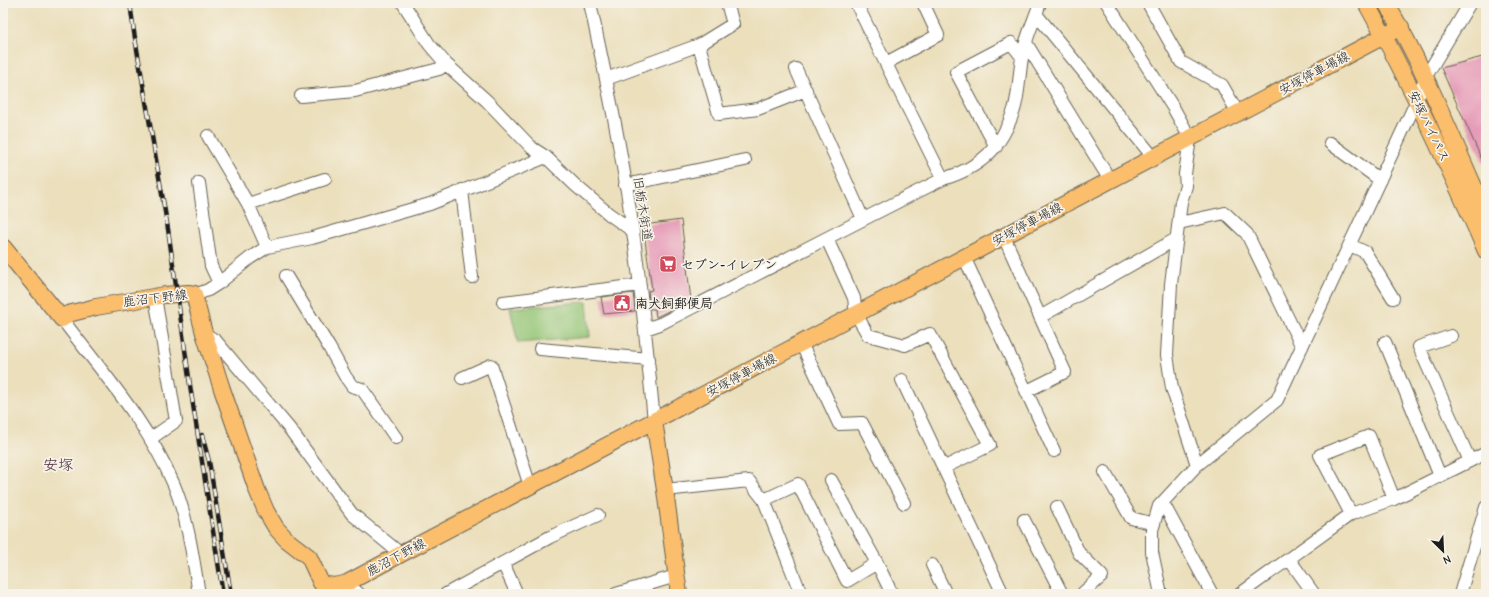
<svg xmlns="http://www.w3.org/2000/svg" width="1489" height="597" viewBox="0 0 1489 597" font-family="'Comic Neue','Klee One',sans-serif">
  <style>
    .green { fill: #93c474; stroke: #587048 }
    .building { fill: #e69cb8 }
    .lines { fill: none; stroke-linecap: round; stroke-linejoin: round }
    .minor-casing { stroke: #646054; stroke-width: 14 }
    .major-casing { stroke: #646054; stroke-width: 18 }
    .minor { stroke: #fff; stroke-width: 12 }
    .major { stroke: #fabe6d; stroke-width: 16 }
    .rail-casing { stroke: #1c1c1c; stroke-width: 4.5 }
    .rail { stroke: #f7f3e8; stroke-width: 3; stroke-dasharray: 9; stroke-linecap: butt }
    .labels { text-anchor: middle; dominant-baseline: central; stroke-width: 3.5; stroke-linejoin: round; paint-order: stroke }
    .street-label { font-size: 13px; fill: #1c1c1c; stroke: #f7f3e8 }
    .poi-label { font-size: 13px; font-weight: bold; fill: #1c1c1c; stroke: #f7f3e8; text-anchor: start }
    .quarter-label { font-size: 15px; font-weight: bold; fill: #634953; stroke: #f7f3e8 }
  </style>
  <rect width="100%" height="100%" fill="#f7f3e8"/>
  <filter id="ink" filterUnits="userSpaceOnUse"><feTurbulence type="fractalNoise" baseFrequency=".025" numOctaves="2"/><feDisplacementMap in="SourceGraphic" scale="8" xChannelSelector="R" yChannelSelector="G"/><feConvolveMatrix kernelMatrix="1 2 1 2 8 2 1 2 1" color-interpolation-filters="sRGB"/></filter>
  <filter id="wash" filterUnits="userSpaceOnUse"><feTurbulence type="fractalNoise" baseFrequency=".012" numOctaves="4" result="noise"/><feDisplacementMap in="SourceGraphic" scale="16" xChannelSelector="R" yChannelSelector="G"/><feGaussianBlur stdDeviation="0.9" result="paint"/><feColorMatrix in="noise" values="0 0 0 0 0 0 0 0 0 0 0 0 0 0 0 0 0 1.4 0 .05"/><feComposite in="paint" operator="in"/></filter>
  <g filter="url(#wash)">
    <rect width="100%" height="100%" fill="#ebdfbc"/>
    <path class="green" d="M587 302 590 337 518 343 510 308Z"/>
    <g id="blocks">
      <path class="building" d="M1486 56V169L1441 68Z
        M681 220 691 300 656 317 655 309H650L648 291 652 290 643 225Z
        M633 293 635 311 604 314 601 297Z"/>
    </g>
  </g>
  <g filter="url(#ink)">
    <use href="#blocks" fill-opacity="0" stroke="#646054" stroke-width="1"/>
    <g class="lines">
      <defs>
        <path id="minor" d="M403 3 429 44 446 64 487 101 532 148 546 157 575 185 609 214 633 231
          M590 3C606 79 623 155 633 232 642 295 648 358 654 421
          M856 3 943 179
          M1107 3 1174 109 1190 138 1185 174 1186 186 1181 202 1171 284 1167 355 1172 388 1197 465
          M1148 3 1181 62 1222 85 1238 113
          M1036 14 1154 158
          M1026 43 1110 180
          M699 45 719 114 758 109 806 90
          M886 63 938 35 923 3
          M796 69 863 219
          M606 79 699 45 733 24 727 3
          M301 96 355 91 439 69 446 64
          M208 136 248 204 267 247
          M1330 143 1380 180
          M996 147 956 72 1011 43 1022 57
          M199 183 211 266 219 283
          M625 185 745 160
          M462 190 472 277
          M248 204 325 179
          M1179 223 1225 213 1247 234 1302 347
          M1004 237 1065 372 1027 391
          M827 239 854 298 856 314 868 335 905 345 930 334 990 445 943 468
          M1350 245 1365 252 1393 298
          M964 257 1054 451
          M286 276 329 347 345 376 352 386 362 389 396 438
          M194 294 200 293 208 290 219 283 250 258 267 247 312 238 430 204 546 157
          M503 302 640 285
          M1040 317 1176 239
          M62 319C102 372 148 423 174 485 188 519 193 558 199 594
          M645 329 660 324C755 276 848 226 943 179 982 167 1001 148 1014 110 1019 94 1019 75 1022 58 1025 39 1034 21 1040 3
          M204 333 216 341 289 428 352 514 401 554
          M1451 336 1419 347 1470 461
          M1385 342 1440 476
          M801 343 839 424 862 423 904 503
          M540 349 649 359
          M462 378 491 365 530 486
          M902 380 1003 594
          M150 439 176 421 155 297
          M1105 472 1131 518 1154 524
          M831 480 877 563
          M665 490 749 481 764 500 798 484 847 581 877 563 892 594
          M764 500 801 594
          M1163 503 1212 594
          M1057 507 1079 553 1102 576 1083 593
          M1351 514 1320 455 1369 436 1394 499
          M1024 520 1062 594
          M1289 559 1314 594
          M503 563 517 594
          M932 565 946 594
          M347 583 359 594
          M446 594 550 537 598 515
          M616 594 676 576
          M1161 594 1152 552V530L1159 506 1197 465 1277 400 1417 100 1425 78 1470 3
          M1240 594 1351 514 1394 499 1486 453
          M1460 594 1486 507"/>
        <path id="major" d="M1366 3C1411 84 1449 167 1486 251
          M1386 3C1426 70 1454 143 1486 214
          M3 247 62 319 68 314 96 307 165 295 188 293 194 294 204 333 222 389 257 490 266 511 276 528 287 540 309 557 321 583C331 587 337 586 347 583L401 554 1401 27
          M654 421 665 490 679 594"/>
      </defs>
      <use href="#minor" class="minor-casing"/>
      <use href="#major" class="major-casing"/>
      <use href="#minor" class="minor"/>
      <use href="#major" class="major"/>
      <defs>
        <path id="rail" d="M130 3 134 32 168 229 191 392 223 594
          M202 435 209 461 231 594"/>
      </defs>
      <use href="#rail" class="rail-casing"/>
      <use href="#rail" class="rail"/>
    </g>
  </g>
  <defs>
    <symbol id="supermarket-square" viewBox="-11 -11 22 22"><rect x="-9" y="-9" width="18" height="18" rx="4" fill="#d1495b" stroke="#f7f3e8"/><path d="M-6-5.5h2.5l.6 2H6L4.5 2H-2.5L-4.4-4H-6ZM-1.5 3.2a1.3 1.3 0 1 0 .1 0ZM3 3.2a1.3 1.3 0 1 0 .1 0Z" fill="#fff"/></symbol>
    <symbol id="civic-square" viewBox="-11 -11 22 22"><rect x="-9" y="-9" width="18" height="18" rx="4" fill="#d1495b" stroke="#f7f3e8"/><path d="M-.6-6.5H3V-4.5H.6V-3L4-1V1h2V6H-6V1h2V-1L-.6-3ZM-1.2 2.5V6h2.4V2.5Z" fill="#fff"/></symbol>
  </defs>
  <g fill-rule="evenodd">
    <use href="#supermarket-square" x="658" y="254" width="20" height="20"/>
    <use href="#civic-square" x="612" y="293" width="20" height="20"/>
  </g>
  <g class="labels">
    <g class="street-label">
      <text transform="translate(1314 73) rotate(-28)">安塚停車場線</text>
      <text transform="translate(1429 126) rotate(64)">安塚バイパス</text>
      <text transform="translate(643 209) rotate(81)">旧栃木街道</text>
      <text transform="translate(1027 224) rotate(-28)">安塚停車場線</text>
      <text transform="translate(155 298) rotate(-7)">鹿沼下野線</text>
      <text transform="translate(741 375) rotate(-28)">安塚停車場線</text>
      <text transform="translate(396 557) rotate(-28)">鹿沼下野線</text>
    </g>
    <g class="poi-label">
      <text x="681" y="264">セブン-イレブン</text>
      <text x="635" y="303">南犬飼郵便局</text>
    </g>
    <g class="quarter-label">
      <text x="58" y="465">安塚</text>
    </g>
  </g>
  <rect width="1489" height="597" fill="none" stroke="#f7f3e8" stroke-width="16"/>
  <g transform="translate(1443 551) rotate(156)" stroke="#f7f3e8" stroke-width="3" paint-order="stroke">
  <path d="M0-3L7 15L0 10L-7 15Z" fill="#1c1c1c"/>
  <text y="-6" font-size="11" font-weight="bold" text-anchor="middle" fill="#1c1c1c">N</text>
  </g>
</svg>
